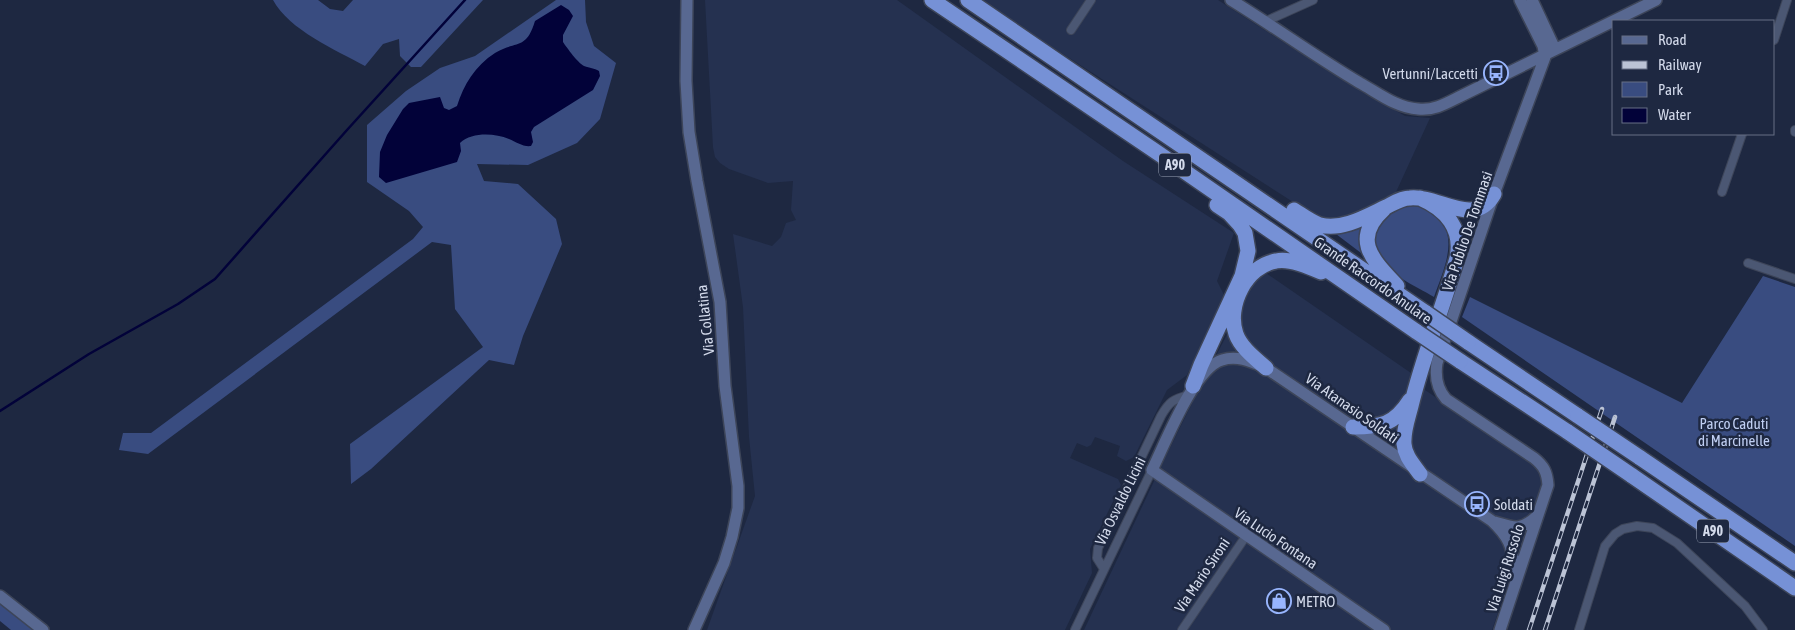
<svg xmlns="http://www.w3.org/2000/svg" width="1795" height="630" viewBox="0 0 1795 630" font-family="'Asap Condensed',sans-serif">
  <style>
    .built { fill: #253150 }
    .green { fill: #394c80 }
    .water { fill: #020239 }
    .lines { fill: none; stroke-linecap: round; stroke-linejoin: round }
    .stream { stroke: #020239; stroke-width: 2.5 }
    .street-casing { stroke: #3d4559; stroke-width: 10 }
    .secondary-casing { stroke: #3d4559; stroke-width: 14 }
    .highway-casing { stroke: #3d4559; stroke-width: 18 }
    .street { stroke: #4b5773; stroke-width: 8 }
    .secondary { stroke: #586891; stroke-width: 11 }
    .highway { stroke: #7691d6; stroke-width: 15 }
    .rail-casing { stroke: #bbc3d5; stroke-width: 4.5 }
    .rail { stroke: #1e2841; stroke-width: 2.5; stroke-dasharray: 8; stroke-linecap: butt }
    .highway-bridge-casing { stroke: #3d4559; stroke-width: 18; stroke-linecap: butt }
    .highway-bridge { stroke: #7691d6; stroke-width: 15 }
    .labels { text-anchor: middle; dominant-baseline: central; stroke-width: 5; stroke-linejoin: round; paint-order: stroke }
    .shield { fill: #1e2841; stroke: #9da5b8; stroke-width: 1 }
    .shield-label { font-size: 14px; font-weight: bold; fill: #d3daeb }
    .poi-label { font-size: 15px; fill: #d3daeb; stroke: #1e2841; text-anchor: start }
    .street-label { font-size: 15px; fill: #d3daeb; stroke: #1e2841 }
    .park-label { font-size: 15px; fill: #c0cff3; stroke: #1e2841 }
  </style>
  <rect width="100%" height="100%" fill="#1e2841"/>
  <path class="built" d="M705 0H897L1123 161 1234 233 1217 281 1225 297 1187 375 1167 390 1134 457 1126 461 1117 456 1120 446 1095 437 1091 445 1087 447 1077 443 1070 458 1118 479 1121 485 1090 549 1092 573 1065 630H707L755 496 749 437 743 307 733 234 772 246 781 237 786 223 796 220 791 210 793 181 768 183 729 169 720 163 715 157 713 147Z
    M983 0H1218L1327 70 1405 116 1430 118 1396 192 1341 220 1318 218 1049 45Z
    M1266 273 1411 373 1425 390 1531 462 1539 471 1542 483 1538 498 1492 630H1084L1165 458 1203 381 1253 284Z"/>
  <path class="green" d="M273 0H318L330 9 343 11 353 0H483L421 67H411L400 56 399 39 383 44 365 66C336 50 289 30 273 0Z
    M556 0H585L586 22 594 46 616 63 600 119 577 143 528 165 477 164 484 181 518 184 556 219 562 244 523 336 514 365 489 360 371 469 351 484 350 444 483 347 455 309 451 245 432 242 148 454 119 450 123 433H151L413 239 423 227 409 211 367 182V125L406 91 440 68 475 56Z
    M1408 205C1420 206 1427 208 1436 216 1461 237 1442 273 1434 297 1411 283 1368 267 1375 234 1380 214 1391 211 1408 205Z
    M1365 224V256L1336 234 1353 231Z
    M1763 276 1795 287V546L1462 317 1470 297 1682 403Z
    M0 603 34 630H11L0 621Z"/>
  <path class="water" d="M561 5 569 10 573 16 563 35V42C567 48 578 63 584 66 590 68 594 68 599 71L600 76 593 90 534 127 531 132 533 142 531 146C523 147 516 142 509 139 494 133 472 132 460 143L461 151 457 162 386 183 379 177 380 152 387 135 403 109 409 103 440 97 444 108 449 110 457 106C464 84 475 66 495 53 516 40 526 51 535 21Z"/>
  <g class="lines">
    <path class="stream" d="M0 411 89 354 178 304 215 279 347 130 465 0"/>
    <defs>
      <path id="street" d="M1264 22 1313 0
        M1071 30 1091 0
        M1774 40 1787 0
        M1795 130V132
        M1722 192 1742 134
        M1748 263 1795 279
        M1104 569 1097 558 1098 548 1161 416C1169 402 1173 399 1189 395
        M1075 630 1152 470
        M1182 630 1246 536
        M1579 630 1605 546 1615 534 1623 529 1637 526 1653 528 1677 543 1745 606 1763 630"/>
      <path id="secondary" d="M687 0 686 81 689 132 697 181 720 302 725 386 738 486V508L732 537 724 563 694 630
        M1231 0C1275 27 1316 57 1360 83 1378 93 1397 108 1418 109 1434 111 1447 103 1461 96L1656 0
        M1532 0 1555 49
        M1495 522C1515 528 1521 531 1537 516
        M0 596 43 630
        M1384 630 1152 470C1165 444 1194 368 1222 360 1238 355 1252 362 1266 368L1492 521C1513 541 1511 549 1517 576
        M1500 630 1548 485C1547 472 1544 466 1534 458L1446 399C1437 389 1435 376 1437 363L1494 194 1545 57 1543 46 1520 0"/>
      <path id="highway" d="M932 0 1158 153 1417 332
        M968 0 1426 313
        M1420 198C1446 209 1463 229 1457 258 1443 308 1423 356 1411 406 1408 418 1403 431 1404 444 1405 456 1413 464 1420 474
        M1384 209C1350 240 1374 261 1397 286
        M1294 210C1302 215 1311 222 1320 225 1342 231 1367 216 1386 207 1394 203 1401 198 1410 198 1439 195 1474 229 1494 194
        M1468 342 1578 416
        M1460 361 1568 432
        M1266 368C1256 359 1241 348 1236 334 1226 306 1246 266 1276 261 1290 258 1308 266 1321 272
        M1193 386 1201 365 1242 276 1248 251 1245 233 1240 225 1229 213 1217 205
        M1353 427C1381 427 1394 425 1410 400
        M1639 457 1795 563
        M1631 475 1795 588"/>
    </defs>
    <use href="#street" class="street-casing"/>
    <use href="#secondary" class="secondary-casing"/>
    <use href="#highway" class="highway-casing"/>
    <use href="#street" class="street"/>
    <use href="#secondary" class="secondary"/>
    <use href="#highway" class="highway"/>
    <defs>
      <path id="rail" d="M1529 630 1602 409
        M1545 630 1615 417"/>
    </defs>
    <use href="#rail" class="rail-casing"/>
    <use href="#rail" class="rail"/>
    <defs>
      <path id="highway-bridge" d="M1426 313 1468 342
        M1417 332 1460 361
        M1578 416 1639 457
        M1568 432 1631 475"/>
    </defs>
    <use href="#highway-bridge" class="highway-bridge-casing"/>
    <use href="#highway-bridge" class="highway-bridge"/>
  </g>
  <defs>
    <symbol id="bus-ring" viewBox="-11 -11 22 22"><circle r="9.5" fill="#1e2841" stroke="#98b5fd" stroke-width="1.5"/><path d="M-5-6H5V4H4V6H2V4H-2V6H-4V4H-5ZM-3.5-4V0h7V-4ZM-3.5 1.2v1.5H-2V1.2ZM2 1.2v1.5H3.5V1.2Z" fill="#98b5fd"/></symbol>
    <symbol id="shop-ring" viewBox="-11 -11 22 22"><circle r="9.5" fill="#1e2841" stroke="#98b5fd" stroke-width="1.5"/><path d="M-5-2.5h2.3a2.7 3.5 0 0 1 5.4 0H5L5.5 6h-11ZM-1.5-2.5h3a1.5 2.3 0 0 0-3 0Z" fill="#98b5fd"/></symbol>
  </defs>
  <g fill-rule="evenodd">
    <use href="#bus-ring" x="1482" y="59" width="28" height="28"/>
    <use href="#bus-ring" x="1463" y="490" width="28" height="28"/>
    <use href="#shop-ring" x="1265" y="587" width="28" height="28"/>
  </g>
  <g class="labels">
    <g class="shield">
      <rect x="1159" y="153.5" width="32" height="23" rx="4"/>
      <rect x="1697" y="519.5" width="32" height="23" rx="4"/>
    </g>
    <g class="shield-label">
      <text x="1175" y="165">A90</text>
      <text x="1713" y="531">A90</text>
    </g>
    <g class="poi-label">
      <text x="1478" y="73" text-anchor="end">Vertunni/Laccetti</text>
      <text x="1494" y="504">Soldati</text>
      <text x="1296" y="601">METRO</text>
    </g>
    <g class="street-label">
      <text transform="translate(1467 231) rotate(-71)">Via Publio De Tommasi</text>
      <text transform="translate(1373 280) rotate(35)">Grande Raccordo Anulare</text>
      <text transform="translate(705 320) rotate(-96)">Via Collatina</text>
      <text transform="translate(1352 408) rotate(35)">Via Atanasio Soldati</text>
      <text transform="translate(1120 501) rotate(-64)">Via Osvaldo Licini</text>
      <text transform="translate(1276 538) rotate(34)">Via Lucio Fontana</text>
      <text transform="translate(1505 568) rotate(-72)">Via Luigi Russolo</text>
      <text transform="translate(1202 575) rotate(-56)">Via Mario Sironi</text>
    </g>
    <g class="park-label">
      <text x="1734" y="423">Parco Caduti<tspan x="1734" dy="17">di Marcinelle</tspan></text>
    </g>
  </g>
  <rect x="1612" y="20" width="162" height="115" fill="#1e2841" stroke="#666f85"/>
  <rect x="1622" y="36" width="25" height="8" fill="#586891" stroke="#666f85"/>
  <text x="1658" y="45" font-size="15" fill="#d3daeb">Road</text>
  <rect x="1622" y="61" width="25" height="8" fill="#bbc3d5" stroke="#666f85"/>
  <text x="1658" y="70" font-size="15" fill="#d3daeb">Railway</text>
  <rect x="1622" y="82" width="25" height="15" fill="#394c80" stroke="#666f85"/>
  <text x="1658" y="95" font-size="15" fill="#d3daeb">Park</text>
  <rect x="1622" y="108" width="25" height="15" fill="#020239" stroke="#666f85"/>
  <text x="1658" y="120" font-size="15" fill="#d3daeb">Water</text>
</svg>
